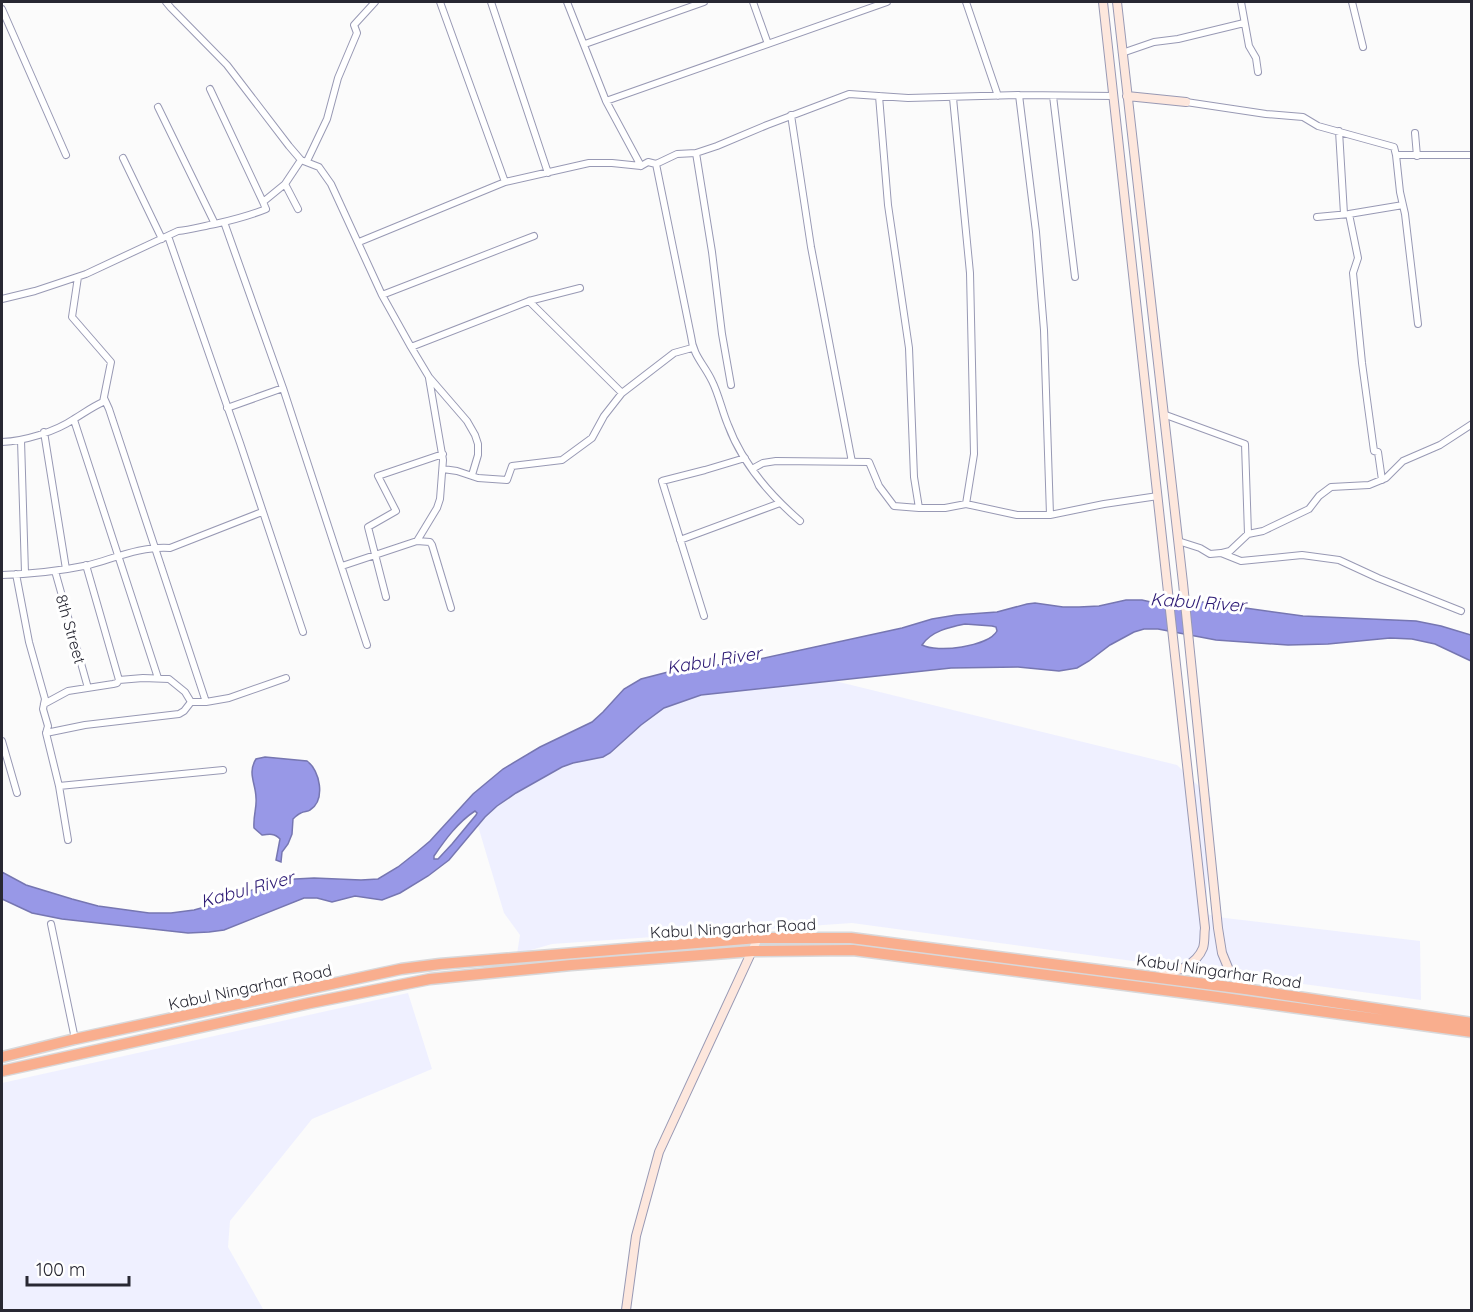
<svg xmlns="http://www.w3.org/2000/svg" width="1473" height="1312" viewBox="0 0 1473 1312" font-family="Quicksand,sans-serif">
  <style>
    .built { fill: #eff0ff }
    .water { fill: #9898e7; stroke: #7676b1; stroke-width: 1.5; fill-rule: evenodd }
    .lines { fill: none; stroke-linecap: round; stroke-linejoin: round }
    .street-casing { stroke: #9899b4; stroke-width: 8 }
    .secondary-casing { stroke: #9899b4; stroke-width: 10 }
    .highway-casing { stroke: #d8d8da; stroke-width: 13 }
    .street { stroke: #fff; stroke-width: 6 }
    .secondary { stroke: #fde7dd; stroke-width: 8 }
    .highway { stroke: #f9ae8e; stroke-width: 10 }
    .labels { text-anchor: middle; dominant-baseline: central; stroke-width: 6; stroke-linejoin: round; paint-order: stroke }
    .street-label { font-size: 16px; fill: #282833; stroke: #fff }
    .water-label { font-size: 18px; font-style: italic; fill: #2c1974; stroke: #fff }
  </style>
  <rect width="100%" height="100%" fill="#fbfbfb"/>
  <path class="built" d="M835 681 1177 765 1211 798 1206 914 1225 918 1420 941 1421 1000 852 923 552 944 517 954 520 935 504 913 478 826 485 817 497 806 516 793 551 773 573 763 597 759 610 753 640 725 664 708 701 695Z
    M408 993 432 1069 312 1119 230 1221 228 1247 263 1309 262 1310H2V1083Z"/>
  <path class="water" d="M1126 600H1142L1160 604 1188 600 1303 616 1416 621 1441 626 1471 635V661L1435 644 1412 639 1390 638 1328 644 1288 645 1216 640 1158 629H1144L1134 632 1110 645 1089 661 1077 668 1059 671 1018 667 951 668 701 695 664 708 641 725 610 753 603 757 573 763 562 767 516 793 497 806 485 817 449 860 428 876 400 893 382 900 355 896 332 902 317 898H304L224 930 209 932 188 933 62 919 32 913 2 899V872L26 885 72 899 98 906 149 913H171L194 910 219 903 246 892 277 882 295 879 314 878 361 880 378 879 398 867 417 852 430 841 473 794 503 769 540 747 592 722 603 712 624 689 641 679 668 672 760 659 902 628 932 619 956 615 997 612 1027 604 1035 603 1063 607H1079L1099 606ZM965 624 992 626 996 627 997 631C988 647 937 653 922 645 931 631 950 627 965 624ZM475 811 477 813 476 815 452 844 438 859H434V856C445 840 458 822 475 811Z
    M265 757 307 761C320 770 326 800 310 810 308 812 304 811 301 813 298 814 295 817 293 819L292 834 288 844 282 852 281 862 276 860 280 839C275 833 269 834 262 835L254 828C253 815 257 808 256 798 256 784 247 773 256 759Z"/>
  <g class="lines">
    <defs>
      <path id="street" d="M166 2 171 8 227 65 289 146 301 160 319 167 331 184 382 295 411 347 429 377 467 421 475 435 478 444V455L472 475
        M440 2 505 182
        M491 2 548 173
        M567 2 606 101 641 166
        M753 2 768 44
        M966 2 998 96
        M1241 2 1249 46 1256 58 1258 72
        M1352 2 1363 47
        M2 9 66 155
        M585 44 704 2
        M1122 53 1154 42 1178 39 1244 23
        M210 89 263 202
        M1019 95 1036 232 1044 330 1050 515
        M879 96 888 205 909 348 914 477 919 508
        M1053 96 1075 277
        M953 98 970 273 974 454 966 504
        M606 101 887 2
        M1186 102 1266 114 1303 117 1318 126 1394 147 1396 155H1472
        M158 107 215 224
        M791 115 811 247 852 462
        M1339 131 1344 214
        M1415 133 1417 156
        M696 153 712 252 722 334 731 385
        M1396 155 1400 192 1405 214 1418 324
        M123 158 162 239
        M307 161 327 119 338 78 357 33 354 25 375 2
        M656 164 691 336C693 356 704 364 712 381 719 395 722 411 728 425 742 463 770 495 800 521
        M285 184 298 209
        M1349 214 1358 258 1353 273 1362 363 1374 451 1378 452 1382 480
        M1317 217 1349 214 1403 205
        M224 222 283 388 367 645
        M168 236 240 443 303 632
        M359 242 505 182 589 163H612L641 166 648 162 656 164 677 154 696 153 717 146 767 125 849 94 908 98 1019 95 1114 96
        M382 295 534 236
        M2 299 35 291 86 274 178 231C191 230 203 226 215 224 233 220 249 216 266 209L263 202 285 184 301 160
        M529 301 622 393
        M411 347 529 301 580 288
        M104 398 109 409 206 702
        M227 408 283 388
        M1163 414 1245 444 1248 534
        M74 420 158 678
        M44 432 66 569
        M21 440 25 573
        M2 442C24 441 55 432 74 419 84 413 92 407 103 402L111 362 72 317 78 277
        M443 469 457 471 478 478 507 480 512 466 562 460 592 438 604 416 622 393 674 353 692 348
        M752 469 763 463 776 461 869 462 879 486 894 506 919 508H945L966 504 1017 515H1050L1104 504 1158 496
        M680 540 780 503
        M417 541 437 508 440 499 443 460 429 378
        M1178 541 1200 548 1210 554 1221 553 1241 561 1302 555 1339 560 1378 578 1461 611
        M1222 553 1230 551 1248 534 1263 531 1309 509 1319 496 1331 487 1369 485 1386 478 1403 461 1440 445 1472 424
        M86 565 119 680
        M342 566 417 541 430 542 432 545 451 608
        M55 571 88 688
        M16 574 29 642 45 699 43 709 48 726 46 733 59 786 68 840
        M2 575C31 574 60 571 89 565 115 558 142 546 170 548L262 512
        M386 597 368 527 396 511 378 476 443 454
        M704 616 662 481 705 470 745 458
        M44 704 68 691 113 684 117 683 119 680 143 678 169 679 185 692 191 702
        M46 733 85 725 179 714 184 711 191 702H206L229 698 286 678
        M2 741 17 793
        M59 786 223 770
        M51 924 75 1039"/>
      <path id="secondary" d="M1103 2 1205 928C1204 934 1205 942 1203 948 1196 966 1175 972 1158 977
        M1117 2 1183 583 1218 928 1222 953 1229 970 1245 989
        M1127 96 1186 102
        M626 1310 636 1236 659 1152 758 938"/>
      <path id="highway" d="M2 1057 75 1039 401 969 440 964 758 938H851L1245 989 1472 1023
        M2 1071 310 1003 430 979 571 965 753 951 853 950 1210 996 1472 1032"/>
    </defs>
    <use href="#street" class="street-casing"/>
    <use href="#secondary" class="secondary-casing"/>
    <use href="#highway" class="highway-casing"/>
    <use href="#street" class="street"/>
    <use href="#secondary" class="secondary"/>
    <use href="#highway" class="highway"/>
  </g>
  <g class="labels">
    <g class="street-label">
      <text transform="translate(71 629) rotate(74)">8th Street</text>
      <text transform="translate(733 928) rotate(-3)">Kabul Ningarhar Road</text>
      <text transform="translate(1219 971) rotate(8)">Kabul Ningarhar Road</text>
      <text transform="translate(250 987) rotate(-12)">Kabul Ningarhar Road</text>
    </g>
    <g class="water-label">
      <text transform="translate(1198 602) rotate(4)">Kabul River</text>
      <text transform="translate(714 660) rotate(-9)">Kabul River</text>
      <text transform="translate(247 889) rotate(-15)">Kabul River</text>
    </g>
  </g>
  <rect width="1473" height="1312" fill="none" stroke="#282833" stroke-width="6"/>
  <path d="M27 1276v9h102v-9" fill="none" stroke="#282833" stroke-width="3"/>
  <text x="36" y="1276" font-size="18" fill="#282833" stroke="#ffffff" stroke-width="4.5" paint-order="stroke">100 m</text>
</svg>
